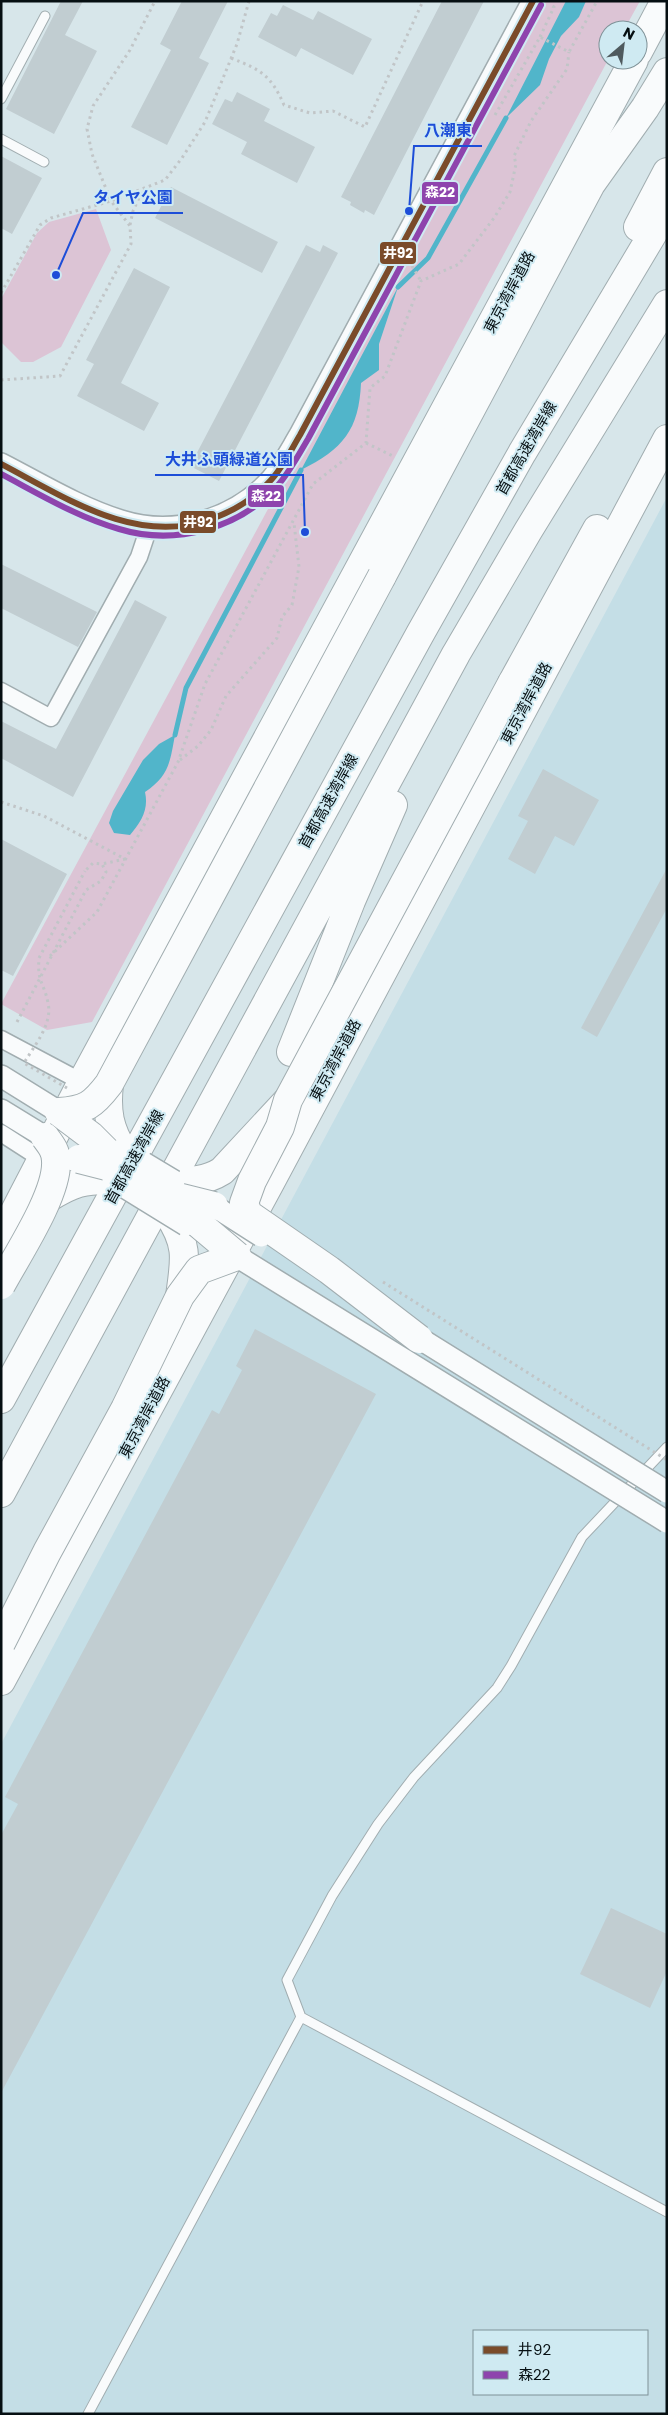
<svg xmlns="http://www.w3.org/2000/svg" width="668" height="2415" viewBox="0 0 668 2415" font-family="Poppins,'Noto Sans JP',sans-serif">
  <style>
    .built { fill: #c4dee6; fill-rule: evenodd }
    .green { fill: #dcc4d5 }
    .water { fill: #51b5ca }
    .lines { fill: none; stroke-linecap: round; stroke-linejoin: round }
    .stream { stroke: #51b5ca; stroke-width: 5 }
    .building { fill: #c1cdd1 }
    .service-casing { stroke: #a1adb0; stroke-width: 11 }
    .minor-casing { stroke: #a1adb0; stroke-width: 19 }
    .tertiary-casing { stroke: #a1adb0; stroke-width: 24 }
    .trunk-casing { stroke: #a1adb0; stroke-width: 30 }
    .motorway-casing { stroke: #a1adb0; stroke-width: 30 }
    .path { stroke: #c1c5c7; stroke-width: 3; stroke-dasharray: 2.5 4; stroke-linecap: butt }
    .service { stroke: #f9fbfc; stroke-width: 9 }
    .minor { stroke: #f9fbfc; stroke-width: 16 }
    .tertiary { stroke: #f9fbfc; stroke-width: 21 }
    .trunk { stroke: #f9fbfc; stroke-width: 28 }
    .motorway { stroke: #f9fbfc; stroke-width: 28 }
    .tertiary-bridge-casing { stroke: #a1adb0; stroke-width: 24; stroke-linecap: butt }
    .trunk-bridge-casing { stroke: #a1adb0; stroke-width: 30; stroke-linecap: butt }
    .path-bridge { stroke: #c1c5c7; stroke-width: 3; stroke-dasharray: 2.5 4; stroke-linecap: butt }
    .tertiary-bridge { stroke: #f9fbfc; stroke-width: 21 }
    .trunk-bridge { stroke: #f9fbfc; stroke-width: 28 }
    .bus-1-casing { stroke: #cfeaf2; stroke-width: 10 }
    .bus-2-casing { stroke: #cfeaf2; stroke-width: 10 }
    .bus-1 { stroke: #7a4b2a; stroke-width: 6 }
    .bus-2 { stroke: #8e44ad; stroke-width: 6 }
    .labels { text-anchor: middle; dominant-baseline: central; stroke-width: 4; stroke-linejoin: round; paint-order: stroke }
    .street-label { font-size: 15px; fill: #060f12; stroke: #cfeaf2 }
    .leader { fill: none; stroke: #1d4ed8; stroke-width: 2 }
    .callout-dot { fill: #1d4ed8; stroke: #cfeaf2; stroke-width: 2 }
    .callout-label { font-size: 16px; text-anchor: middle; font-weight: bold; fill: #1d4ed8; stroke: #cfeaf2; stroke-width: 4; stroke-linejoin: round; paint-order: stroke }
    .line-badge { stroke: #cfeaf2; stroke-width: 2 }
    .badge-label { font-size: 14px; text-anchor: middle; font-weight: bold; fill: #fff }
  </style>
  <rect width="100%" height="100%" fill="#d7e6ea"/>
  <path class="built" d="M667 497V2414H1V1744ZM474 2331H647V2394H474Z"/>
  <path class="green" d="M542 1H640L624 30H608V60L92 1022 47 1030 1 1004Z
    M96 209 111 250 61 347 33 362H21L1 342V299L37 233 49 222Z"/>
  <path class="water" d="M566 1H586L579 17 561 36 549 59 540 85 506 118Z
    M398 287 379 344V370L361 383C359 430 343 449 301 470Z
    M175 735C170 762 169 776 145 792 149 810 141 822 130 835L114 833 109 823 113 811 143 760 159 744Z"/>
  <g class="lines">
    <path class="stream" d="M398 287 428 258 506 118
      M175 735 186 688 301 470"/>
  </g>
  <path class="building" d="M61 1H83L65 35 97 51 54 134 6 109Z
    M182 1H228L199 58 209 63 167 145 131 127 171 50 160 44Z
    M442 1H484L374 215 365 210 364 213 350 205 351 202 341 197Z
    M283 5 313 20 318 11 372 39 353 75 301 48 296 57 258 37 271 13 277 16Z
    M237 92 270 109 264 121 315 147 297 183 241 154 247 142 212 124 225 99 232 102Z
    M1 156 42 178 12 234 1 228Z
    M171 187 278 242 262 273 155 218Z
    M306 245 320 252 323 245 338 253 219 481 190 466Z
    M134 268 170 287 121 383 159 403 144 431 77 396 94 364 86 360Z
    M1 564 97 612 78 647 1 608Z
    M135 600 167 617 73 797 1 758V721L56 749Z
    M543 769 599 800 574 846 555 836 535 874 508 859 528 821 518 816Z
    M1 839 67 874 13 976 1 970Z
    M667 868V908L597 1037 581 1028Z
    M255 1329 376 1394 1 2093V1835L18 1804 5 1797 212 1410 219 1414 242 1370 236 1366Z
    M611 1908 667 1934V1971L650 2008 580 1974Z"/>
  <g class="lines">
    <defs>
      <path id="service" d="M1 99 45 16
        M1 139 44 162
        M667 1447 582 1537 511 1666 497 1688 414 1777 378 1824 332 1896 287 1980 301 2017 667 2212
        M88 2414 301 2017"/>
      <path id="minor" d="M1 691 51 718 139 557 149 527
        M1 1039 82 1082
        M1 1133 43 1160"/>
      <path id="tertiary" d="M1 464C40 484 79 508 121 521 175 538 234 520 271 480 283 466 291 450 300 435L533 1
        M1 1076 59 1112
        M1 1110 45 1137"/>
      <path id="trunk" d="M638 52 665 1
        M512 683 597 529
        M109 1084C106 1111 109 1129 124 1152
        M174 1181C192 1181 206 1181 222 1171L288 1100
        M48 1198C72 1183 84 1179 113 1180
        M168 1214C189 1245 185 1260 180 1296
        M1 1238 82 1082 634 60
        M1 1681 271 1181 667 439"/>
      <path id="motorway" d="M638 227 667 172
        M534 246 591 184 645 108 667 72
        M382 576 591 184
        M291 1052 351 901 393 805
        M1 1399 420 634 522 453 667 210
        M1 1493 456 654 528 531 667 304"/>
    </defs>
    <use href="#service" class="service-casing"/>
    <use href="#minor" class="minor-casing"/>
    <use href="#tertiary" class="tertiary-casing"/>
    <use href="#trunk" class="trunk-casing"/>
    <use href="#motorway" class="motorway-casing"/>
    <path class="path" d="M540 37 554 7 551 5
      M231 58C261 70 271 75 284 105L310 113 333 111 365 127 423 1
      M495 115 540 37 569 52 597 1
      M130 225 133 211 143 189
      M412 266 421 281
      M1 293 40 225 51 218 111 201 92 154 87 129 93 106 130 50 155 1
      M1 380 60 376 131 244 130 226 111 201 165 180 182 158 205 122 237 44 249 1
      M366 443 395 457
      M180 760 198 746 211 730 226 696 277 638 282 617 292 605 299 567 294 523
      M1 802 44 816 125 859 102 864
      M50 956 97 912 178 762 205 684 313 484 366 443 370 388 385 376 421 281 459 264 494 218 510 192 516 164 514 156 531 121 567 69 569 52
      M17 1022 86 890 101 881 106 872 102 864 93 863 85 871"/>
    <use href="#service" class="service"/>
    <use href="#minor" class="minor"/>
    <use href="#tertiary" class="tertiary"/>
    <use href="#trunk" class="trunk"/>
    <use href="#motorway" class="motorway"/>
    <defs>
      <path id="tertiary-bridge" d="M144 1163 174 1181
        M113 1180 186 1225
        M214 1206 261 1236
        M225 1249 667 1522
        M406 1330 667 1492"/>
      <path id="trunk-bridge" d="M59 1112C86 1110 93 1105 109 1084L382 576
        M59 1112 91 1136 132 1177
        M124 1152 174 1203 237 1256
        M79 1159 126 1171
        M166 1194 214 1206
        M1 1285C17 1255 58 1194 56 1161 56 1151 51 1145 45 1137
        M419 1339 329 1270 248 1214 244 1203 252 1181 280 1127 288 1100 512 683
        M1 1643 47 1552 125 1409 180 1296 199 1270 237 1256"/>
    </defs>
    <use href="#tertiary-bridge" class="tertiary-bridge-casing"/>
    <use href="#trunk-bridge" class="trunk-bridge-casing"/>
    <path class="path-bridge" d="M67 1088 24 1063C34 1046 53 1024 48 1003 44 982 37 983 39 958L85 871
      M383 1282 667 1460"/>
    <use href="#tertiary-bridge" class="tertiary-bridge"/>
    <use href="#trunk-bridge" class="trunk-bridge"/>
    <defs>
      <path id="bus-1" d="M1 464C66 498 136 546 211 519 234 511 255 498 271 480 283 467 291 450 300 435L533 1"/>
      <path id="bus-2" d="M1 474C39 494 77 517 119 529 175 546 240 529 279 484 290 471 299 454 308 439L541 5"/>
    </defs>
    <use href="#bus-1" class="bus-1-casing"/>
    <use href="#bus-2" class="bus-2-casing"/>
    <use href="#bus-1" class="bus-1"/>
    <use href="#bus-2" class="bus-2"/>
  </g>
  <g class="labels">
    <g class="street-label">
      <text transform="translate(509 292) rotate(-62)">東京湾岸道路</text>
      <text transform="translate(526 448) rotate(-60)">首都高速湾岸線</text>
      <text transform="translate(526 703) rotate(-62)">東京湾岸道路</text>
      <text transform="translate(328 801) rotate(-61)">首都高速湾岸線</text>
      <text transform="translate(335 1060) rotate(-62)">東京湾岸道路</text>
      <text transform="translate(134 1157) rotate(-61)">首都高速湾岸線</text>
      <text transform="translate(144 1417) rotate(-62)">東京湾岸道路</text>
    </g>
  </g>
  <path class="leader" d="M409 211L414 146H482M56 275L83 213H183M305 532L303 475H155"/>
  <g class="callout-dot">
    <circle cx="409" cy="211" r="5"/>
    <circle cx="56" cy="275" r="5"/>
    <circle cx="305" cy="532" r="5"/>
  </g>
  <g class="callout-label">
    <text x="448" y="136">八潮東</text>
    <text x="133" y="203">タイヤ公園</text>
    <text x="229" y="465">大井ふ頭緑道公園</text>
  </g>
  <g class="line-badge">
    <rect x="421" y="181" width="38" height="24" rx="5" fill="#8e44ad"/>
    <rect x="379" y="241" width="38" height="24" rx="5" fill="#7a4b2a"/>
    <rect x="247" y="484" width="38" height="24" rx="5" fill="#8e44ad"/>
    <rect x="179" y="510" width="38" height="24" rx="5" fill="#7a4b2a"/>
  </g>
  <g class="badge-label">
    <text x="440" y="197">森22</text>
    <text x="398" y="258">井92</text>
    <text x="266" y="501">森22</text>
    <text x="198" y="527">井92</text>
  </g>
  <rect width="668" height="2415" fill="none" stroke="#060f12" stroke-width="5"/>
  <rect x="473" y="2330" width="175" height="65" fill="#cfeaf2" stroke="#7f9298"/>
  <rect x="483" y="2346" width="25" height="8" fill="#7a4b2a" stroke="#7f9298"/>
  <text x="518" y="2355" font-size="15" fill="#060f12">井92</text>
  <rect x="483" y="2371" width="25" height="8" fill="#8e44ad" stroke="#7f9298"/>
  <text x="518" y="2380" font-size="15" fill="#060f12">森22</text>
  <g transform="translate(623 45) rotate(28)"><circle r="24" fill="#cfeaf2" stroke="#7f9298"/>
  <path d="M0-4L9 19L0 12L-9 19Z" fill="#4f5a5e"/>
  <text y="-8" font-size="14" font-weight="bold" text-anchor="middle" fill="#060f12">N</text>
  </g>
</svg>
